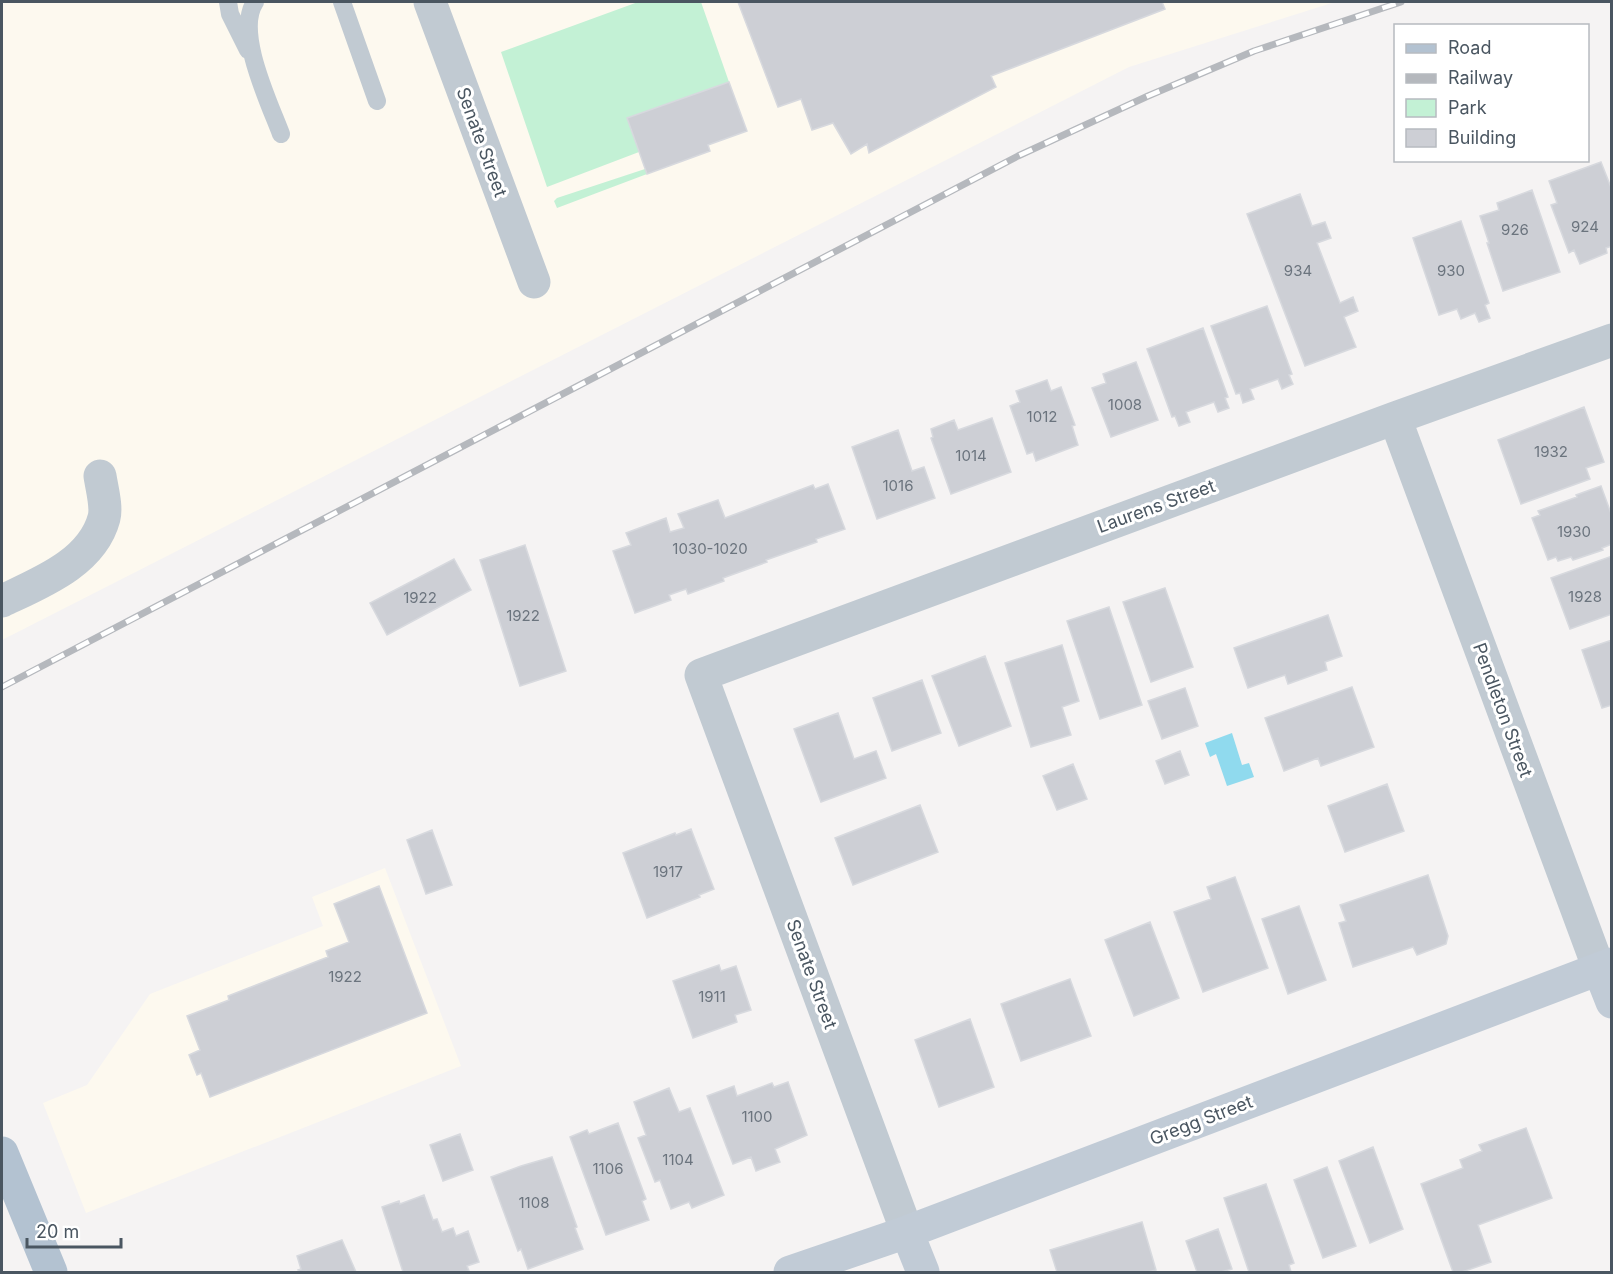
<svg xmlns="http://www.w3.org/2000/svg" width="1613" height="1274" viewBox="0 0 1613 1274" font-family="Inter,sans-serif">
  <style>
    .commercial { fill: #fdf9ef }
    .green { fill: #c3f1d5 }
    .water { fill: #90daee }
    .building { fill: #cdcfd5; stroke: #d7d9de; stroke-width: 1.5 }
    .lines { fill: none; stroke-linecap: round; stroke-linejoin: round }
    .lane { stroke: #c1cad2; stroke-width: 18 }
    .street { stroke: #c1cad2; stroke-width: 33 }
    .secondary { stroke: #c1cbd6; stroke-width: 33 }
    .primary { stroke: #b3c2d1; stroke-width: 33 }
    .rail-casing { stroke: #b5b8bd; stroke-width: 7 }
    .rail { stroke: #fff; stroke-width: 4.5; stroke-dasharray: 14; stroke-linecap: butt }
    .labels { text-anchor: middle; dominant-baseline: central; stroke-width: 6; stroke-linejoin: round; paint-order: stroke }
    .number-label { font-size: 15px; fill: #6b747e }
    .street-label { font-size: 18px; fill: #4a5661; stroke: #fff }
  </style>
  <rect width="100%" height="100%" fill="#f5f3f3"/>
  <path class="commercial" d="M2 2H1335L1129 67 2 640Z
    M385 868 461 1066 86 1213 43 1103 87 1085 150 994 323 926 312 897Z"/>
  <path class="green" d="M638 2H701L729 82 627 118 639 152 547 187 501 52Z
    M645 169 647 174 557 208 554 201 557 198Z"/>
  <path class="water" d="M1232 733 1242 765 1249 763 1254 777 1227 786 1216 754 1210 757 1205 743Z"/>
  <path class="building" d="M738 2H1162L1165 9 991 76 996 87 869 153 867 144 851 154 833 123 812 130 801 99 778 107Z
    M729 82 747 131 708 145 710 151 647 174 627 118Z
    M1601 162 1612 190V246L1606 248 1607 253 1580 264 1574 250 1569 253 1551 205 1557 203 1549 181Z
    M1532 190 1560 272 1503 291 1487 243H1489L1480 216 1499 210 1497 203Z
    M1300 194 1312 226 1325 222 1331 238 1317 243 1340 303 1353 297 1358 311 1344 317 1356 347 1305 366 1247 214Z
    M1461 221 1489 303 1485 305 1490 318 1479 322 1475 313 1461 319 1457 309 1439 315 1413 238Z
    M1267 306 1292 374 1289 375 1293 384 1282 389 1278 379 1250 389 1254 399 1243 403 1240 393 1236 394 1211 326Z
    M1203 328 1228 397 1225 398 1229 408 1218 412 1214 402 1186 412 1190 422 1179 426 1175 416 1172 417 1147 349Z
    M1136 362 1158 420 1111 437 1092 388 1106 383 1103 374Z
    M1047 380 1051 391 1061 387 1075 425 1072 426 1078 445 1036 461 1033 452 1027 454 1010 406 1020 402 1016 391Z
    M1584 407 1604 462 1586 468 1590 479 1521 504 1498 440Z
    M992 418 1011 472 951 494 931 438 933 437 931 429 954 420 958 430Z
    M898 430 912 471 924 467 935 498 877 519 852 447Z
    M828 484 845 529 816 539 817 542 766 560 767 562 723 578 724 581 688 594 686 589 669 595 671 600 635 613 613 551 631 545 626 533 666 518 670 532 684 528 678 514 718 500 725 518 813 485 815 489Z
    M1601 486 1612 516V544L1602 548 1603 550 1573 560 1571 557 1558 561 1556 557 1548 560 1532 518 1540 515 1538 511 1577 497 1576 495Z
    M525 545 566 671 520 686 480 560Z
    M1612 556V614L1570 629 1551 578Z
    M454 559 471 590 387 635 370 603Z
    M1165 588 1193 667 1151 682 1123 602Z
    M1109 607 1142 705 1100 719 1067 621Z
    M1328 615 1342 656 1325 662 1327 670 1288 684 1285 675 1248 688 1234 648Z
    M1612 640V705L1602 708 1582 650Z
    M1062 645 1079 701 1062 707 1071 735 1031 747 1005 663Z
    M985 656 1011 726 959 746 932 676Z
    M922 680 941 733 892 751 873 698Z
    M1352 687 1374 747 1321 766 1318 758 1284 771 1265 718Z
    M1185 688 1198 726 1162 739 1148 701Z
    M838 713 854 759 876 751 886 778 821 802 794 729Z
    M1180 751 1189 775 1165 784 1156 761Z
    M1073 764 1087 799 1057 810 1043 776Z
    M1387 784 1404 831 1345 852 1328 806Z
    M920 805 938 852 853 885 835 838Z
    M691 829 714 889 699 895 700 897 647 918 623 853 675 833 676 835Z
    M432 830 452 885 426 894 407 840Z
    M1428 875 1448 936 1446 944 1417 955 1413 947 1353 967 1339 923 1346 921 1340 905Z
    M1235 877 1268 968 1203 992 1174 912 1211 899 1207 887Z
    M379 886 427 1013 210 1097 201 1073 197 1075 189 1055 200 1050 187 1016 229 1000 228 996 328 957 326 951 349 942 334 904Z
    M1299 906 1326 980 1288 994 1262 919Z
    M1150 922 1179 998 1134 1016 1105 940Z
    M719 965 721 971 736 966 751 1010 735 1015 737 1022 693 1038 673 981Z
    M1070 979 1091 1036 1021 1061 1001 1004Z
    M970 1019 994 1087 939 1107 915 1040Z
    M788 1082 807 1135 775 1149 780 1162 756 1171 751 1157 733 1164 707 1096 734 1086 737 1096 772 1083 774 1087Z
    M669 1088 679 1112 690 1108 724 1195 692 1208 689 1202 671 1209 660 1180 655 1182 638 1138 646 1135 634 1102Z
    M618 1123 646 1199 642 1201 649 1220 606 1235 570 1137 587 1130 589 1134Z
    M1526 1128 1552 1198 1478 1225 1491 1262 1462 1272H1453L1421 1184 1463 1168 1460 1160 1482 1151 1479 1145Z
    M460 1134 473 1170 443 1181 430 1145Z
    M1373 1147 1403 1229 1370 1243 1339 1161Z
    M552 1157 577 1227 575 1228 583 1249 528 1269 521 1249 518 1251 491 1177 521 1166Z
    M1327 1167 1356 1246 1323 1258 1294 1180Z
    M1266 1184 1294 1263 1289 1265 1291 1272H1249L1224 1198Z
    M424 1195 433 1220 437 1219 442 1232 453 1228 456 1236 468 1231 479 1262 467 1266 469 1271 464 1272H403L382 1207 399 1201 400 1204Z
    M1142 1222 1156 1270 1148 1272H1057L1050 1250Z
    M1218 1229 1232 1269 1221 1272H1197L1186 1241Z
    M342 1240 356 1272H299L298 1270 301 1269 297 1256Z"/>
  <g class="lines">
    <path class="lane" d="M228 2 230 14 248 50
      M255 2C235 32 269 102 281 134
      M342 2 377 101"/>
    <path class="street" d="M430 2 534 282
      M1395 418 1599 969
      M2 601C40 583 92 563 104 518 107 507 102 489 100 476
      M907 1232 701 675 1395 418 1612 340"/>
    <path class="secondary" d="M1599 969 1612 1002
      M907 1232 923 1272
      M790 1272 907 1232 1612 964"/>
    <path class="primary" d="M2 1153 51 1272"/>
    <defs>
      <path id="rail" d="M2 687 1018 156 1148 96 1254 51 1401 2"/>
    </defs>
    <use href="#rail" class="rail-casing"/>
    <use href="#rail" class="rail"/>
  </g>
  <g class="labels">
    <g class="number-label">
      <text x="1585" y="226">924</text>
      <text x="1515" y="229">926</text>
      <text x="1298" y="270">934</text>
      <text x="1451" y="270">930</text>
      <text x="1125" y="404">1008</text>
      <text x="1042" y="416">1012</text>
      <text x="1551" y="451">1932</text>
      <text x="971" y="455">1014</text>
      <text x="898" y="485">1016</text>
      <text x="1574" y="531">1930</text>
      <text x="710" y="548">1030-1020</text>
      <text x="1585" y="596">1928</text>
      <text x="420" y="597">1922</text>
      <text x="523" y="615">1922</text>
      <text x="668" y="871">1917</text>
      <text x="345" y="976">1922</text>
      <text x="712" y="996">1911</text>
      <text x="757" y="1116">1100</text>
      <text x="678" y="1159">1104</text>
      <text x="608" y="1168">1106</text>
      <text x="534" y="1202">1108</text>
    </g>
    <g class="street-label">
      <text transform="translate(482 142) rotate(70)">Senate Street</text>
      <text transform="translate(1156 506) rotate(-20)">Laurens Street</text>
      <text transform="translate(1503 710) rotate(70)">Pendleton Street</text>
      <text transform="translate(812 974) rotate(70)">Senate Street</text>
      <text transform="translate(1201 1120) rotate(-21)">Gregg Street</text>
    </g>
  </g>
  <rect width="1613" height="1274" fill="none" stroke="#4a5661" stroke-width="6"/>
  <rect x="1394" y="24" width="195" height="138" fill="#ffffff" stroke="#b7bbc0" stroke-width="1.5"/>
  <rect x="1406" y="44" width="30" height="9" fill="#b3c2d1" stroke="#b7bbc0" stroke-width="1.5"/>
  <text x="1448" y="54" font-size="18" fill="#4a5661">Road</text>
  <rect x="1406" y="74" width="30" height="9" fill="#b5b8bd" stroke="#b7bbc0" stroke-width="1.5"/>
  <text x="1448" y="84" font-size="18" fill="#4a5661">Railway</text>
  <rect x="1406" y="99" width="30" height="18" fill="#c3f1d5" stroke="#b7bbc0" stroke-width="1.5"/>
  <text x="1448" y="114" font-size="18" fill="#4a5661">Park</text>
  <rect x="1406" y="129" width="30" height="18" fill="#cdcfd5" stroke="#b7bbc0" stroke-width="1.5"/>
  <text x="1448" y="144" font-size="18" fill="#4a5661">Building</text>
  <path d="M27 1238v9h94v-9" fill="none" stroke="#4a5661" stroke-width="3"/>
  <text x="36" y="1238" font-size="18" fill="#4a5661" stroke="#ffffff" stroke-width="4.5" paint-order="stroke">20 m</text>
</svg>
